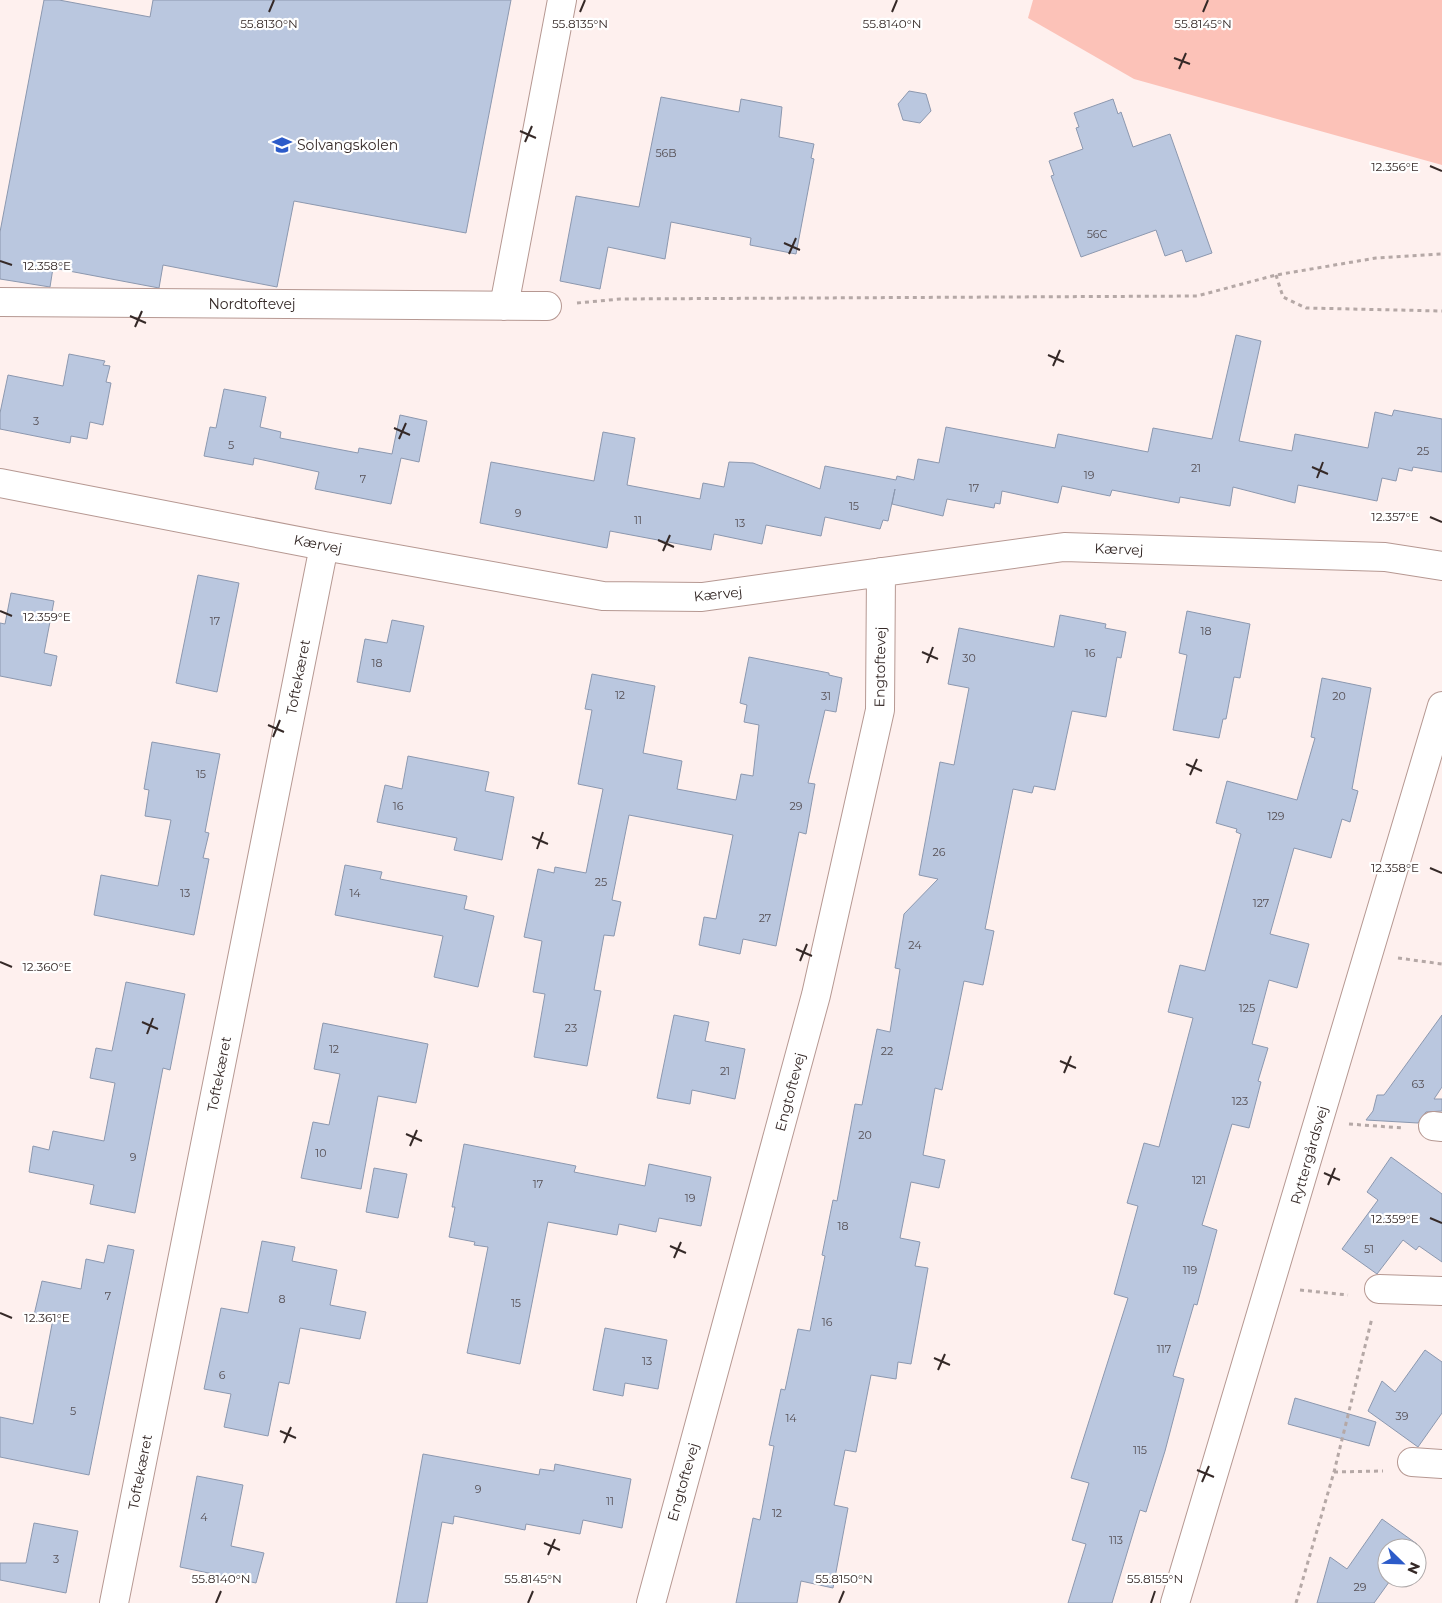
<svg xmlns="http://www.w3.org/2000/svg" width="1442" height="1603" viewBox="0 0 1442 1603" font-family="Montserrat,sans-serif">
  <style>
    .green { fill: #fcc2b8 }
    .building { fill: #bac7df; stroke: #8c98af }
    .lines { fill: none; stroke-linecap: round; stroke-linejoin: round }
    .minor-casing { stroke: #b69892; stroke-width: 30 }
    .path { stroke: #b5a8a6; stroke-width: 3; stroke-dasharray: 4 4; stroke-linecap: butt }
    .minor { stroke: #fff; stroke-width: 28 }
    .ticks { fill: none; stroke: #352927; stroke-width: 2 }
    .labels { text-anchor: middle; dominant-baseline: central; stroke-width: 4.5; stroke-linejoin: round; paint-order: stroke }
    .number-label { font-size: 11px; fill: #565055 }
    .poi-label { font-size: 14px; fill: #352927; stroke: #fff; text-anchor: start }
    .street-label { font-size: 14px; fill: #352927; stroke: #fff }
    .ticks-label { font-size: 12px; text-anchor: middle; fill: #352927; stroke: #fff; stroke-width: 4.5; stroke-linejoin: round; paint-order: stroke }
  </style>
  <rect width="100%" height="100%" fill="#fef0ee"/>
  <path class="green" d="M1033 0H1442V165L1134 79 1028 18Z"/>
  <path class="building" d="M44 0H59L150 17 153 0H511L466 233 294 201 277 287 163 265 159 288 53 268 50 287 0 279V232Z
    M909 91 926 94 931 111 920 123 903 120 898 104Z
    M661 97 739 112 741 99 782 107 779 137 814 144 811 158 814 159 796 254 750 245 751 238 671 222 665 259 608 247 600 289 560 281 576 196 639 207Z
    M1113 99 1118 114 1121 112 1133 147 1170 134 1212 253 1186 262 1182 250 1165 256 1156 230 1081 257 1051 176 1054 175 1049 161 1083 149 1076 128 1079 127 1074 113Z
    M1236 335 1261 341 1239 441 1292 451 1295 434 1368 448 1375 412 1392 416 1394 410 1442 419V472L1413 467 1412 471 1399 468 1396 481 1382 478 1377 501 1298 485 1295 503 1233 487 1230 506 1180 497 1179 503 1112 490 1110 496 1062 486 1058 503 1002 491 1000 504 995 503 994 508 947 499 943 516 892 504 895 489 888 521 883 520 880 529 825 517 821 536 766 525 762 544 714 534 711 550 610 531 607 548 480 523 491 462 594 481 603 432 635 438 627 485 700 499 703 483 724 487 729 462 753 463 820 489 825 466 896 480 897 476 914 480 918 459 939 463 946 427 1055 448 1058 434 1148 452 1153 428 1212 439Z
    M69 354 105 361 103 365 110 366 106 382 111 383 103 425 90 422 87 439 71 436 70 443 0 429V413L8 375 63 386Z
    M224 389 266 397 260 427 281 432 280 438 358 453 359 448 392 454 400 415 427 421 419 462 401 458 391 504 315 489 319 472 254 458 253 465 204 456 210 427 216 428Z
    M198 575 239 583 217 692 176 683Z
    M11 593 54 601 44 653 57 656 51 686 0 676V623L5 624Z
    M1187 611 1250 624 1240 678 1234 677 1226 719H1223L1219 738 1173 730 1187 655 1179 653Z
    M1060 615 1106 624 1105 628 1126 632 1121 658 1117 657 1106 717 1072 711 1055 790 1034 786 1032 793 1013 789 985 929 994 931 983 985 964 981 942 1090 935 1088 923 1155 945 1160 939 1188 911 1182 900 1238 920 1242 915 1266 928 1268 911 1364 898 1362 896 1379 871 1375 856 1452 845 1450 834 1505 848 1508 833 1588 801 1581 797 1603H736L753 1518 760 1520 774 1446 769 1445 781 1389 785 1390 798 1329 810 1331 825 1256 822 1255 833 1200 837 1201 855 1104 862 1105 877 1029 890 1032 900 969 895 968 904 914 938 879 919 875 940 762 954 765 969 688 948 684 959 628 1054 647Z
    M392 620 424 626 410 692 357 682 365 639 387 643Z
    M749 657 829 673V675L842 678 836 712 825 710 808 783 815 784 806 834 799 832 776 946 743 939 740 954 699 945 704 917 716 919 733 835 629 815 612 900 621 902 614 936 604 935 594 990 601 991 587 1066 534 1057 545 994 533 992 542 941 524 937 538 869 554 873 555 867 586 873 603 789 578 784 592 710 585 709 592 674 655 686 643 753 682 761 677 789 736 800 741 774 753 776 759 725 744 722 747 705 740 703Z
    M1322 678 1371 688 1352 789 1358 791 1350 822 1342 819 1331 858 1294 848 1270 934 1309 944 1297 988 1269 980 1252 1044 1268 1048 1258 1081 1261 1082 1249 1128 1232 1124 1202 1225 1217 1230 1197 1305 1194 1304 1173 1376 1184 1379 1165 1451 1146 1512 1140 1510 1112 1603H1068L1086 1544 1072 1540 1089 1483 1071 1478 1128 1298 1114 1294 1138 1206 1127 1203 1144 1143 1159 1147 1193 1018 1168 1012 1180 965 1205 971 1241 834 1236 832 1237 829 1216 823 1227 781 1297 800 1315 738 1311 737Z
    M152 742 220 754 205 832 209 833 203 858 209 859 194 935 94 915 101 875 158 886 171 820 145 816 149 790 144 789Z
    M408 756 489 772 485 791 514 797 502 860 454 850 457 838 377 822 385 785 402 789Z
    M345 865 382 872 380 879 467 896 464 909 494 916 478 987 434 977 443 936 335 915Z
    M126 982 185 994 170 1070 163 1068 135 1213 90 1204 94 1185 29 1172 33 1146 49 1150 53 1131 104 1141 115 1083 90 1078 96 1048 112 1051Z
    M674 1015 709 1022 705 1041 745 1049 735 1099 692 1090 690 1104 657 1098Z
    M1442 1015V1087L1434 1099H1442V1111L1426 1112 1418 1123 1366 1120 1373 1111 1377 1095H1384Z
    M323 1023 428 1044 416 1103 378 1096 361 1189 301 1178 313 1122 329 1125 340 1074 314 1069Z
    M464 1144 576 1166 574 1172 645 1186 649 1164 711 1177 701 1226 659 1218 656 1232 619 1224 617 1235 548 1222 520 1364 467 1353 488 1247 474 1245 475 1242 449 1237 455 1207H452Z
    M1391 1157 1442 1194V1262L1419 1246 1416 1250 1403 1240 1377 1274 1342 1249 1378 1200 1367 1192Z
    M374 1168 407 1174 398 1218 366 1212Z
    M262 1241 295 1247 292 1261 337 1270 330 1305 366 1312 360 1339 300 1328 289 1384 279 1382 268 1436 224 1427 231 1394 204 1389 221 1308 248 1313Z
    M108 1245 134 1250 89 1475 0 1457V1417L33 1424 53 1319 34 1315 42 1281 81 1289 86 1259 104 1263Z
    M605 1328 667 1340 658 1389 625 1383 623 1396 593 1390Z
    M1425 1350 1442 1362V1413L1418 1447 1368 1411 1382 1381 1395 1392Z
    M1295 1398 1376 1422 1369 1446 1288 1424Z
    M423 1454 539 1475 540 1469 554 1471 555 1464 631 1479 622 1528 583 1520 580 1534 526 1524 525 1530 454 1516 453 1524 442 1522 427 1603H396Z
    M197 1476 243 1485 231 1546 264 1553 256 1583 180 1567Z
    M1382 1519 1417 1544 1413 1548H1387V1578H1392L1374 1603H1317L1330 1557 1347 1569Z
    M34 1523 78 1531 66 1593 0 1580V1563H26Z"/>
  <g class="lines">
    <defs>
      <path id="minor" d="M0 302 547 306
        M504 306 562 0
        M0 483 324 546 603 596 702 597 1064 547 1385 557 1442 566
        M1433 1126 1442 1127
        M1379 1289 1442 1291
        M1412 1462 1442 1464
        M114 1603 324 546
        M651 1603 816 995 880 710 881 572
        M1175 1603 1442 706"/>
    </defs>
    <use href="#minor" class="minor-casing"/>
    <path class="path" d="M1276 275 1283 297 1306 308 1442 311
      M577 303 620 299 1197 296 1276 275 1376 258 1442 254
      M1398 958 1442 964
      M1349 1124 1403 1128
      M1300 1290 1348 1295
      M1334 1472 1383 1471
      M1296 1603 1334 1472 1372 1318"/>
    <use href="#minor" class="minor"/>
  </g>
  <path class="ticks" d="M269 12 274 0M580 12 585 0M892 12 897 0M1203 12 1208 0M1174 58 1190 64M1179 69 1186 53M520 131 536 138M525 142 532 126M1430 166 1442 171M784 243 800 250M789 254 796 238M0 261 12 265M130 316 146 323M135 327 142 311M1048 355 1064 362M1053 366 1060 350M394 428 410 435M399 439 406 423M1312 467 1328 474M1317 478 1323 462M1430 517 1442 522M658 540 674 547M663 551 670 535M0 611 12 616M922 652 938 659M927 663 933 647M268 725 284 732M273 737 280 720M1186 764 1202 771M1190 775 1197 759M532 837 548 844M537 849 543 832M1430 868 1442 873M796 949 812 956M800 961 807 944M0 962 12 967M142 1022 158 1029M147 1034 153 1018M1060 1061 1076 1068M1064 1073 1071 1056M406 1134 422 1141M410 1146 417 1130M1324 1173 1340 1180M1328 1185 1335 1168M1430 1218 1442 1223M670 1246 686 1253M674 1258 681 1242M0 1313 12 1318M934 1358 950 1365M938 1370 945 1354M280 1431 296 1438M284 1443 291 1427M1197 1470 1214 1477M1202 1482 1209 1466M544 1543 560 1550M548 1555 555 1539M216 1603 221 1591M528 1603 533 1591M839 1603 844 1591M1151 1603 1155 1591"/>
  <defs>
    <symbol id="school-bare" viewBox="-9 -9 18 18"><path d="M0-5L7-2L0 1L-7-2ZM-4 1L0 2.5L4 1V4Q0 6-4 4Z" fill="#2c5bc9" stroke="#fff" stroke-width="2.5" paint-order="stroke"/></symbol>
  </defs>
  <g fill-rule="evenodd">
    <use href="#school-bare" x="268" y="131" width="28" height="28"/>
  </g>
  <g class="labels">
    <g class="number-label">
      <text x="666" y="153">56B</text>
      <text x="1097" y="234">56C</text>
      <text x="36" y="421">3</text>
      <text x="231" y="445">5</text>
      <text x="1423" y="451">25</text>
      <text x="1196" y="468">21</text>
      <text x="1089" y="475">19</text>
      <text x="363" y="479">7</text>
      <text x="974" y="488">17</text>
      <text x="854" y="506">15</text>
      <text x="518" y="513">9</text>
      <text x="638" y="520">11</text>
      <text x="740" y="523">13</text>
      <text x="215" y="621">17</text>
      <text x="1206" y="631">18</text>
      <text x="1090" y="653">16</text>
      <text x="969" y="658">30</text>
      <text x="377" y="663">18</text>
      <text x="620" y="695">12</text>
      <text x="826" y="696">31</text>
      <text x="1339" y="696">20</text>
      <text x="201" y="774">15</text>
      <text x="398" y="806">16</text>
      <text x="796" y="806">29</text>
      <text x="1276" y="816">129</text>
      <text x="939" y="852">26</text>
      <text x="601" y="882">25</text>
      <text x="185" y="893">13</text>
      <text x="355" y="893">14</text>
      <text x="1261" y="903">127</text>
      <text x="765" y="918">27</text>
      <text x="915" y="945">24</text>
      <text x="1247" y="1008">125</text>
      <text x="571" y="1028">23</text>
      <text x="334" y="1049">12</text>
      <text x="887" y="1051">22</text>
      <text x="725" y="1071">21</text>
      <text x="1418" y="1084">63</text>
      <text x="1240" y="1101">123</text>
      <text x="865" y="1135">20</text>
      <text x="321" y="1153">10</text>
      <text x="133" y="1157">9</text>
      <text x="1199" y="1180">121</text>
      <text x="538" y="1184">17</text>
      <text x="690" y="1198">19</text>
      <text x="843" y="1226">18</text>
      <text x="1369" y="1249">51</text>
      <text x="1190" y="1270">119</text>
      <text x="108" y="1296">7</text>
      <text x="282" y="1299">8</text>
      <text x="516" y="1303">15</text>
      <text x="827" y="1322">16</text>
      <text x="1164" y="1349">117</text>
      <text x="647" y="1361">13</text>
      <text x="222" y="1375">6</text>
      <text x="73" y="1411">5</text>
      <text x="1402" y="1416">39</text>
      <text x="791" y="1418">14</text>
      <text x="1140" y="1450">115</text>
      <text x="478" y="1489">9</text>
      <text x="610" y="1501">11</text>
      <text x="777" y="1513">12</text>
      <text x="204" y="1517">4</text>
      <text x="1116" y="1540">113</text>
      <text x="56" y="1559">3</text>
      <text x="1360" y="1587">29</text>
    </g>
    <g class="poi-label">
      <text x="297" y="145">Solvangskolen</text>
    </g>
    <g class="street-label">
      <text x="252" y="304">Nordtoftevej</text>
      <text transform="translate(318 544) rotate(11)">Kærvej</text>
      <text transform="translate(1119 549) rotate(2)">Kærvej</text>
      <text transform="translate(718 594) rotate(-6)">Kærvej</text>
      <text transform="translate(880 667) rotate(-89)">Engtoftevej</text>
      <text transform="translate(298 677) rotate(-79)">Toftekæret</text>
      <text transform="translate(219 1074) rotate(-79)">Toftekæret</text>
      <text transform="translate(790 1092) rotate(-75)">Engtoftevej</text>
      <text transform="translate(1309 1155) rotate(-74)">Ryttergårdsvej</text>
      <text transform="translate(140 1472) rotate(-79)">Toftekæret</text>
      <text transform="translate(683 1482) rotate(-74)">Engtoftevej</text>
    </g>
  </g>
  <g class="ticks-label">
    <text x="269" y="28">55.8130°N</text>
    <text x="580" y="28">55.8135°N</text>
    <text x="892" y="28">55.8140°N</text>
    <text x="1203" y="28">55.8145°N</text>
    <text x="1395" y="171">12.356°E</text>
    <text x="47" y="270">12.358°E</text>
    <text x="1395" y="521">12.357°E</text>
    <text x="47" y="621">12.359°E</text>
    <text x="1395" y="872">12.358°E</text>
    <text x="47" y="971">12.360°E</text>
    <text x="1395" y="1223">12.359°E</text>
    <text x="47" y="1322">12.361°E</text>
    <text x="221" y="1583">55.8140°N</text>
    <text x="533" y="1583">55.8145°N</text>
    <text x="844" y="1583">55.8150°N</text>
    <text x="1155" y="1583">55.8155°N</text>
  </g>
  <g transform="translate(1402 1563) rotate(113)"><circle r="24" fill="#ffffff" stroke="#aea9a9"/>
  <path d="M0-4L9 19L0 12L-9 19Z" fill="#2c5bc9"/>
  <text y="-8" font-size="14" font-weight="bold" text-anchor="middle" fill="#352927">N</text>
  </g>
</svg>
